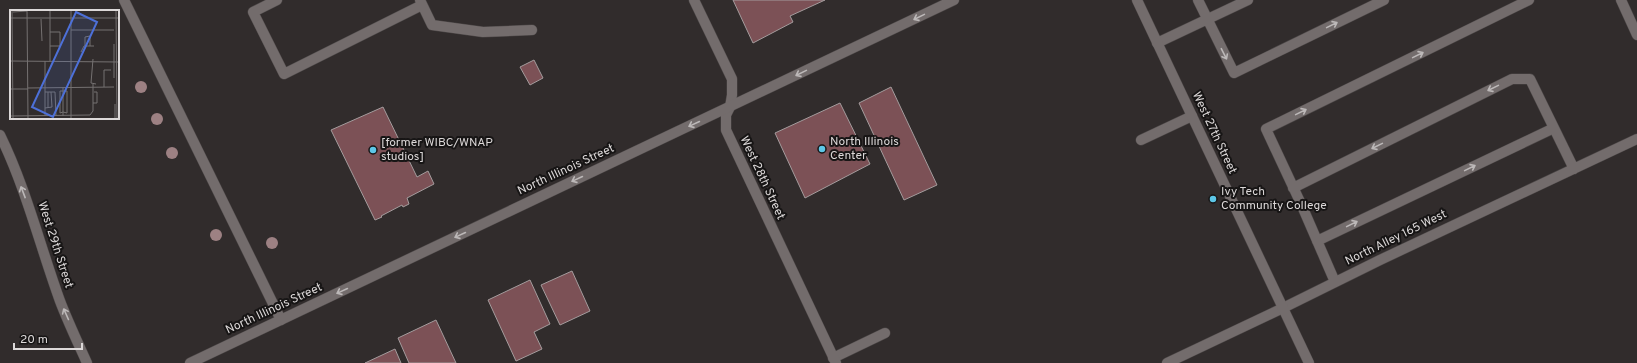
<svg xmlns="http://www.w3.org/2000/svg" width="1637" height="363" viewBox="0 0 1637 363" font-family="Overpass,sans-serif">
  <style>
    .building { fill: #7c5156; stroke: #a49c9d }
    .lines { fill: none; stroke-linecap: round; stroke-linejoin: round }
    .lane-casing { stroke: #4c4747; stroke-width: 11 }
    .street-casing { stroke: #4c4747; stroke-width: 11 }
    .secondary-casing { stroke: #4c4747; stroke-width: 11 }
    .lane { stroke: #736c6c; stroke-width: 10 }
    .street { stroke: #736c6c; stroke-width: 10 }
    .secondary { stroke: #736c6c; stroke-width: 10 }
    .tree { fill: #9d8183 }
    .oneway { stroke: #bcb8b8 }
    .poi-dot { fill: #5dc7e8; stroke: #171515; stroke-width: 1.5 }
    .labels { text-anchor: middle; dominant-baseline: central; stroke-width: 4; stroke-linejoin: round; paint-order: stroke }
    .street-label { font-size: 12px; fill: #dcd8d8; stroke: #171515 }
    .poi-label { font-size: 12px; fill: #dcd8d8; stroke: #171515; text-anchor: start }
    .inset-road { fill: none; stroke: #757171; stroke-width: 1 }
    .view { fill: #4d70d8; fill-opacity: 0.15; stroke: #4d70d8; stroke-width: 2 }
    .inset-edge { fill: none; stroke: #dcd8d8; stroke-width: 2 }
  </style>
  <rect width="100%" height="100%" fill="#312c2c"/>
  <path class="building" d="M733 0H825L790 16 793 22 753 43Z
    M534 60 543 78 530 85 520 67Z
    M891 87 937 185 904 200 859 103Z
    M840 103 870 164 805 198 775 133Z
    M383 107 417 177 428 171 434 184 407 198 409 204 403 207 402 205 381 216 382 217 375 220 331 130Z
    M572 271 590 311 560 325 541 285Z
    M530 280 550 324 534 332 542 349 516 361 488 300Z
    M436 320 456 363H409L398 338Z
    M395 349 401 363H365Z"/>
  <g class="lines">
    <defs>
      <path id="lane" d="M124 0 281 320
        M277 0 253 12 284 74 422 5
        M420 0 432 25 483 32 532 30
        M1198 0 1234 73 1384 0
        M1157 43 1248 0
        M1141 140 1192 116
        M1293 188 1512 79H1530L1574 169
        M1317 241 1554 128
        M1335 282 1302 206 1266 129 1529 0
        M833 358 885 333
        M1167 363 1283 308 1380 260 1637 139"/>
      <path id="street" d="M694 0 732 79V95L730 107 726 115V130L836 363
        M1137 0 1309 363
        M1621 0 1637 35"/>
      <path id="secondary" d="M0 135C26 188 40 246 60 301 68 322 78 343 87 363
        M190 363 954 0"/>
    </defs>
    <use href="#lane" class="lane-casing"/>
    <use href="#street" class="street-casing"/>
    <use href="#secondary" class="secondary-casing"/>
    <use href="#lane" class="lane"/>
    <use href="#street" class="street"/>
    <use href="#secondary" class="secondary"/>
  </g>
  <g class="tree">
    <circle cx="141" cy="87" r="6"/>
    <circle cx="157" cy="119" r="6"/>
    <circle cx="172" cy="153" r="6"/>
    <circle cx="216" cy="235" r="6"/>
    <circle cx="272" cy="243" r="6"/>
  </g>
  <defs><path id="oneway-shaft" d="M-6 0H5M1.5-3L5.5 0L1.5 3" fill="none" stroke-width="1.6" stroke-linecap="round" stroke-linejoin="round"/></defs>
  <g class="oneway">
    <use href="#oneway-shaft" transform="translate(919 17) rotate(154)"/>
    <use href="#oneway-shaft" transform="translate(1332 25) rotate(-26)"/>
    <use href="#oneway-shaft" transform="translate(1224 54) rotate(63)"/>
    <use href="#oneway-shaft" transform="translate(1418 55) rotate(-26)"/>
    <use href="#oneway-shaft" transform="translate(801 73) rotate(154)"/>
    <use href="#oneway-shaft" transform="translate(1493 88) rotate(154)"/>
    <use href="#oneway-shaft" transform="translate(1301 112) rotate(-26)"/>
    <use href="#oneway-shaft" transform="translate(694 124) rotate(155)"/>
    <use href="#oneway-shaft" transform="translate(1377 146) rotate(154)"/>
    <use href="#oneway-shaft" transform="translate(1470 168) rotate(-26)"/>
    <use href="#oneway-shaft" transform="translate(577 179) rotate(155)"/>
    <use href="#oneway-shaft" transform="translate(23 192) rotate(-111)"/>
    <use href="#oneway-shaft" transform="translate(1352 224) rotate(-26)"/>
    <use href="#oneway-shaft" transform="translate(460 235) rotate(155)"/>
    <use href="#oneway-shaft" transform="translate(342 291) rotate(155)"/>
    <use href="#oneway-shaft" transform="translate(66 314) rotate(-114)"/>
  </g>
  <g class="poi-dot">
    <circle cx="822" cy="149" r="4"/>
    <circle cx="373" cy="150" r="4"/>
    <circle cx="1213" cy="199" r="4"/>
  </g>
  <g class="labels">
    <g class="street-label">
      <text transform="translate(1214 133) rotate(65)">West 27th Street</text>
      <text transform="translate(566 170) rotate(-25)">North Illinois Street</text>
      <text transform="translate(762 178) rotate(65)">West 28th Street</text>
      <text transform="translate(1396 238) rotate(-26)">North Alley 165 West</text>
      <text transform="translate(55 245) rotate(72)">West 29th Street</text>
      <text transform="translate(274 309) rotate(-25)">North Illinois Street</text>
    </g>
    <g class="poi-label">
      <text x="830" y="142">North Illinois<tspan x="830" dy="14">Center</tspan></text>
      <text x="381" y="143">[former WIBC/WNAP<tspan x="381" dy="14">studios]</tspan></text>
      <text x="1221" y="192">Ivy Tech<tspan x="1221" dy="14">Community College</tspan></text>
    </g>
  </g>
  <g transform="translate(10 10)">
    <rect width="109" height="109" fill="#312c2c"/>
    <path class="inset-road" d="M2 0 3 109M17 0 18 109M40 0V51M61 0V109M106 0 107 109M3 2 17 1M0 8H109M31 9 32 31M61 20H104M40 22H50V36H40M104 34V68M75 36V27L80 26V36M71 42 74 36H84M83 49 81 73 86 74M0 51 109 52M35 51V106M94 77V60H101M18 78 104 77M53 78V102L57 103V81H53M0 79H18M35 82H45L46 106M38 82V98M83 93H87V82H84M105 94V109M35 98 42 97 41 82M0 106 80 105 83 101V74M53 106V102L50 103V81H53"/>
    <path class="view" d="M66 2 87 12 43 107 22 97Z"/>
    <rect width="109" height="109" class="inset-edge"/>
  </g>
  <path d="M14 343v6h68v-6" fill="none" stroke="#dcd8d8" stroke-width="2"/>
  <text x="20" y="343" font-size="12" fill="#dcd8d8" stroke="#171515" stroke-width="3" paint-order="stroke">20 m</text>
</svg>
